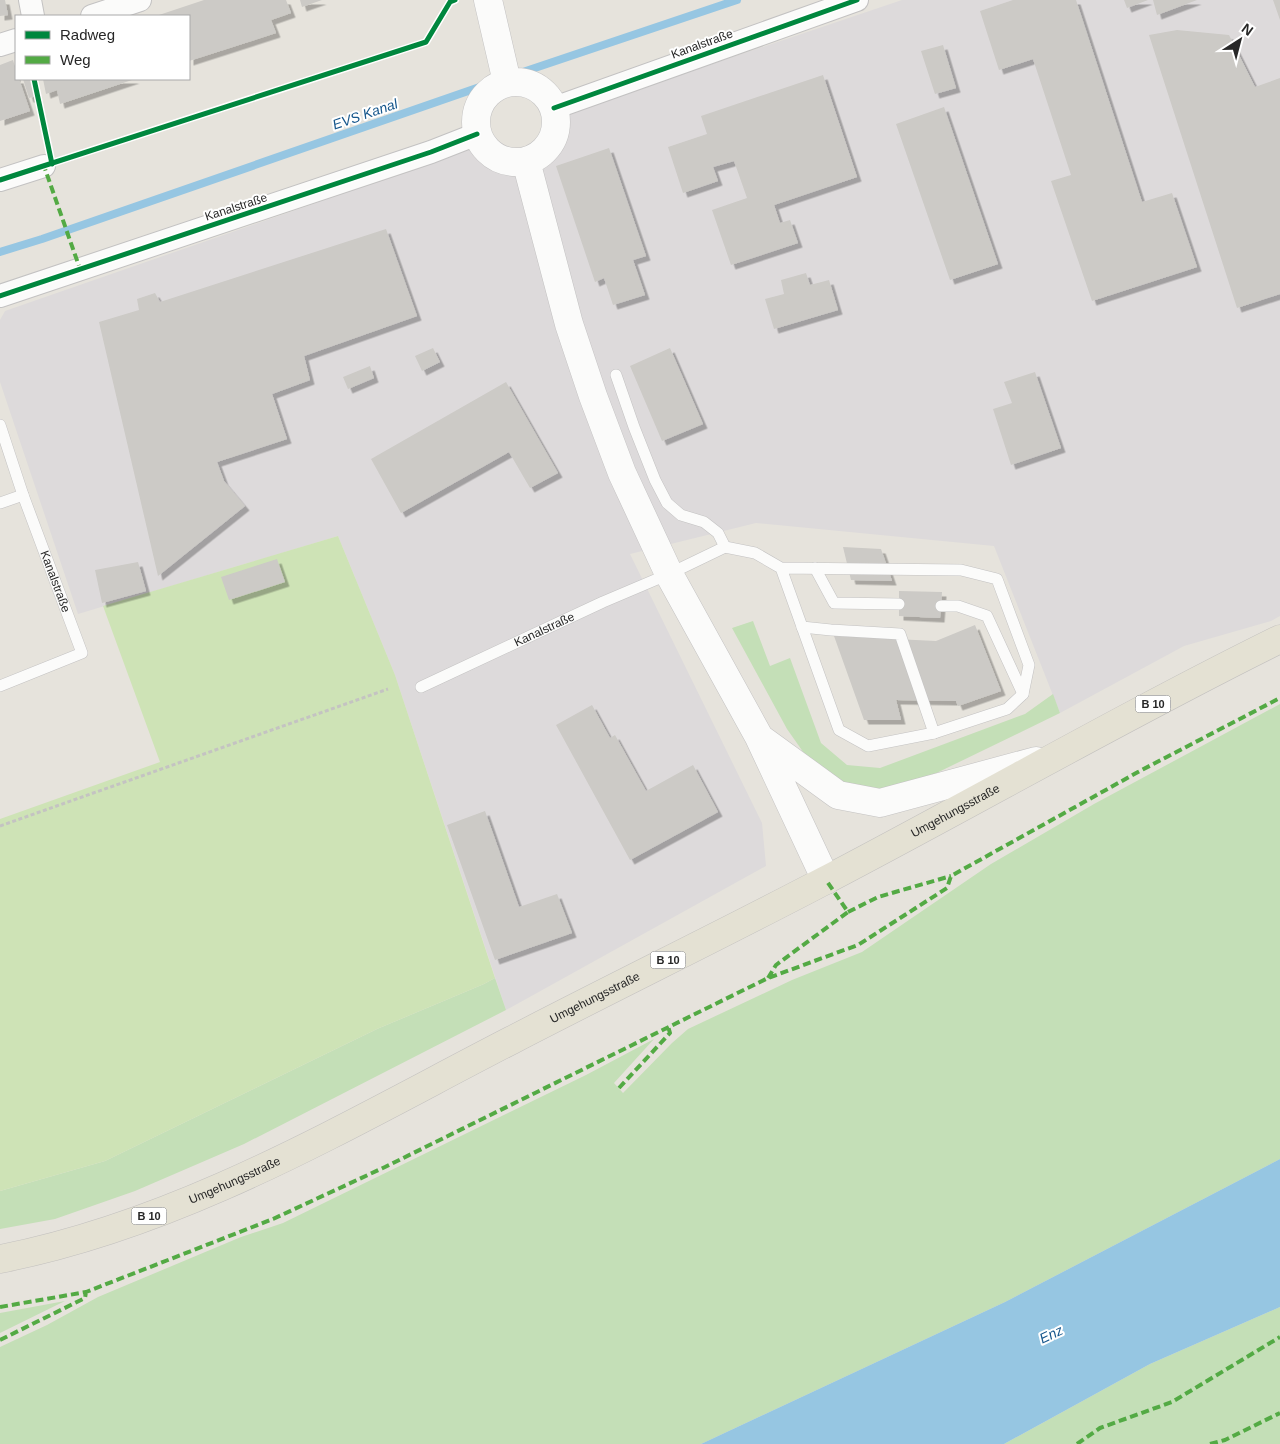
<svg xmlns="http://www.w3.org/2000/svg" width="1280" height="1444" viewBox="0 0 1280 1444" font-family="Helvetica,sans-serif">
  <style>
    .industrial { fill: #dddadb }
    .green { fill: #c4dfb7 }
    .pitch { fill: #cee3b6 }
    .water { fill: #96c6e2 }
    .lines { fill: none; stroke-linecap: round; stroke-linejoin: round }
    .stream { stroke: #96c6e2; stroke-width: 8 }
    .building { fill: #cccac6; filter: url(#shadow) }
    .service-casing { stroke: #c3c2c2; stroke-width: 12 }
    .minor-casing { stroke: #c3c2c2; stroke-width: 24 }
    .secondary-casing { stroke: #c3c2c2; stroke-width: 29 }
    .primary-casing { stroke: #c3c1bf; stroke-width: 29 }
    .path { stroke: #c4c3c2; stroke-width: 3; stroke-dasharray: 4 2.5; stroke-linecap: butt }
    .service { stroke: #fbfbfa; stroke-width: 11 }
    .minor { stroke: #fbfbfa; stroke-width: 22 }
    .secondary { stroke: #fbfbfa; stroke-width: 28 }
    .primary { stroke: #e4e1d3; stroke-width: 28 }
    .quiet { stroke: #53aa44; stroke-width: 4; stroke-dasharray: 8 4; stroke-linecap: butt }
    .cycleway-casing { stroke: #fff; stroke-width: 8 }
    .cycleway { stroke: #00873e; stroke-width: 5 }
    .labels { text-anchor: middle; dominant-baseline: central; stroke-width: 4; stroke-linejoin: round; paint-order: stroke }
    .shield { fill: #fff; stroke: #686868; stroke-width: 1 }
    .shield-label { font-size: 11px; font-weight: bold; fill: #272727 }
    .street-label { font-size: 12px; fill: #272727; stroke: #fff }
    .water-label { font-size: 14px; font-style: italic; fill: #17578c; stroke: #fff }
  </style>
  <defs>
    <filter id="shadow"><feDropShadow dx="4.5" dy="4.5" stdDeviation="0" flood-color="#0004"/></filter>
  </defs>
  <rect width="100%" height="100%" fill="#e6e3dc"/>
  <path class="industrial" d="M902 0H1280V616L1271 621 1184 646 1060 713 994 546 756 523 630 554 762 823 766 866 506 1010 395 675 338 536 78 614 0 382V320L5 311 471 149 493 163 513 169 540 163 560 148 569 128 570 112Z"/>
  <path class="green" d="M753 621 770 666 790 658 821 743 847 765 880 768 1025 714 1053 694 1060 713 918 782 883 790 850 785 823 771 806 756 787 729 732 628Z
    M1280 704V1159L1005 1302 701 1444H0V1347L47 1325 98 1297 241 1237 283 1223 586 1075 654 1039 614 1083 623 1093 672 1043 688 1029 792 980 862 952 991 864 1094 804Z
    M495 978 506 1010 244 1144 135 1191 55 1219 0 1229V1191L105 1161 377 1029 484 984Z
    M65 1301 0 1333V1313Z
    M1280 1307V1444H1004L1150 1364Z"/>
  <path class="pitch" d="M338 536 395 675 495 978 484 984 377 1029 105 1161 0 1191V819L160 762 103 606Z"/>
  <path class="water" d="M1280 1159V1307L1150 1364 1004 1444H701L1005 1302Z"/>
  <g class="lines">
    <path class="stream" d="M0 252 42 239 517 74 737 0"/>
  </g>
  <path class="building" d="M0 0H5L8 15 0 16Z
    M204 0H286L291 13 271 20 276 33 189 61V16H156Z
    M300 0H322L302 7Z
    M1013 0H1076L1142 202 1172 193 1197 267 1092 301 1051 181 1071 175 1033 59 999 70 980 11Z
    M1124 0H1148L1127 8Z
    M1153 0H1197L1157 15Z
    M1273 0H1280V20Z
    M1177 30 1229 35 1255 87 1280 78V294L1237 308 1149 35Z
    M943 45 956 88 935 94 921 51Z
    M13 60 16 70V79H19L30 111 0 121V65Z
    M823 75 857 177 774 205 780 223 790 220 798 243 731 265 712 210 747 198 734 161 713 167 718 181 683 193 668 147 707 134 701 116Z
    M23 79H33L37 96 29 98Z
    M43 79H135L60 104 57 90 46 94Z
    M944 107 998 264 950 280 896 124Z
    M609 148 646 256 633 260 645 295 613 305 604 278 595 282 556 166Z
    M386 229 417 316 304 356 310 380 272 394 287 439 217 462 224 481 245 506 158 576 99 322 139 310 137 299 155 293 160 302Z
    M806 273 810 285 829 280 838 310 774 329 765 299 784 294 781 280Z
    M433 348 440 362 422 371 415 356Z
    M670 348 703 424 662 441 630 366Z
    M370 366 374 378 348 389 343 377Z
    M1035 372 1061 448 1011 465 993 409 1012 403 1004 382Z
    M506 382 558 473 530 488 509 452 401 513 371 459Z
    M843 547 881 549 892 581 851 580Z
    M277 559 285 582 229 600 221 577Z
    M138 562 146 591 102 603 95 570Z
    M899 591 942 592 940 618 899 616Z
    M975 625 1001 691 958 706 956 701 896 700 901 720H864L834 636 936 641Z
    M592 705 610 738 615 735 646 791 693 765 718 812 630 860 556 725Z
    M485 811 519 907 557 894 572 933 495 960 447 825Z"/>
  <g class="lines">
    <defs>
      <g id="service">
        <path id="s1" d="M0 425 23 495 82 653 0 686"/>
        <path d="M0 503 23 495"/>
        <path d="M725 547 755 553 781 568 961 570 997 579 1029 665 1023 694 1007 709 934 733 868 746 839 730 781 568"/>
        <path d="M815 568 834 603 899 604"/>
        <path d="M941 606H958L987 616 1023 694"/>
        <path d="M802 627 831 630 900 634 934 733"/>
        <path id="s2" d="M421 687 603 602 669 574 725 547 718 533 704 522 681 515 667 503 655 480 634 427 616 375"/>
      </g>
      <path id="minor" d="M30 0 33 16
        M92 16 140 0
        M0 45 16 40
        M554 108 857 0
        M0 180 44 166
        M0 296 431 152 477 134"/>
      <path id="secondary" d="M488 0 507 82
        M476 122a40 40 0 1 1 80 0a40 40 0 1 1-80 0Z
        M526 161 569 324 593 396 622 473 669 574 759 737 826 880
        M761 739 838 795 880 803 1036 761"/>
      <g id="primary">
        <path id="s3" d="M0 1259C184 1223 347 1125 512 1040 616 986 721 935 824 881 977 801 1126 715 1280 639"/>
      </g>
    </defs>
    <use href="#service" class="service-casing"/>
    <use href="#minor" class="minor-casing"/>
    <use href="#secondary" class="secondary-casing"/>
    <use href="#primary" class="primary-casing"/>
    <path class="path" d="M0 826 388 689"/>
    <use href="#service" class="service"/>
    <use href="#minor" class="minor"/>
    <use href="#secondary" class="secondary"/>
    <use href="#primary" class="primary"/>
    <path class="quiet" d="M47 165 44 166 80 269
      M848 912 878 897 951 876
      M768 978 776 965 848 912 826 880
      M619 1088 670 1033 668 1026
      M0 1307 86 1292 273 1219 385 1167 768 978 858 945 947 888 951 876 1138 772 1280 698
      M0 1340 85 1298 86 1292
      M1077 1444 1100 1428 1172 1402 1280 1337
      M1210 1444 1225 1440 1280 1413"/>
    <defs>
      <path id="cycleway" d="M34 79 52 164
        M554 108 857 0
        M0 180 426 42 450 2 455 0
        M0 296 431 152 477 134"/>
    </defs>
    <use href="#cycleway" class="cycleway-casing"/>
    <use href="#cycleway" class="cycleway"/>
  </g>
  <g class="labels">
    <g class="shield">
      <rect x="1135.5" y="695.5" width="35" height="17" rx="4"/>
      <rect x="650.5" y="951.5" width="35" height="17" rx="4"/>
      <rect x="131.5" y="1207.5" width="35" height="17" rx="4"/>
    </g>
    <g class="shield-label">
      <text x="1153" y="704">B 10</text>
      <text x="668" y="960">B 10</text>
      <text x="149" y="1216">B 10</text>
    </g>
    <g class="street-label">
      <text transform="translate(702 44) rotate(-20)">Kanalstraße</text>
      <text transform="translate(236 207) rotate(-18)">Kanalstraße</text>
      <text stroke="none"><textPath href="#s1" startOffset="166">Kanalstraße</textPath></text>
      <text stroke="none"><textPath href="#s2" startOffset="136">Kanalstraße</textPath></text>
      <text stroke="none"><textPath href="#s3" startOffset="1058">Umgehungsstraße</textPath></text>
      <text stroke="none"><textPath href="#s3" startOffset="652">Umgehungsstraße</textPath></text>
      <text stroke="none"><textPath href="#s3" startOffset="248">Umgehungsstraße</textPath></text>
    </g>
    <g class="water-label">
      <text transform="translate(365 114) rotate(-19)">EVS Kanal</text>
      <text transform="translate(1051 1334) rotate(-25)">Enz</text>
    </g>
  </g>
  <rect x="15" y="15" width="175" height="65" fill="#ffffff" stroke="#a9a9a9"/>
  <rect x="25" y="31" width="25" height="8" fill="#00873e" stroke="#a9a9a9"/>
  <text x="60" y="40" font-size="15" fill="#272727">Radweg</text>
  <rect x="25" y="56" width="25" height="8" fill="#53aa44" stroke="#a9a9a9"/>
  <text x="60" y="65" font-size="15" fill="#272727">Weg</text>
  <g transform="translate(1240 40) rotate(36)" stroke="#ffffff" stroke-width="4" paint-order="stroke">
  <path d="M0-4L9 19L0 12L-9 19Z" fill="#272727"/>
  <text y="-8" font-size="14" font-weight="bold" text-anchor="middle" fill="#272727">N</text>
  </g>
</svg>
